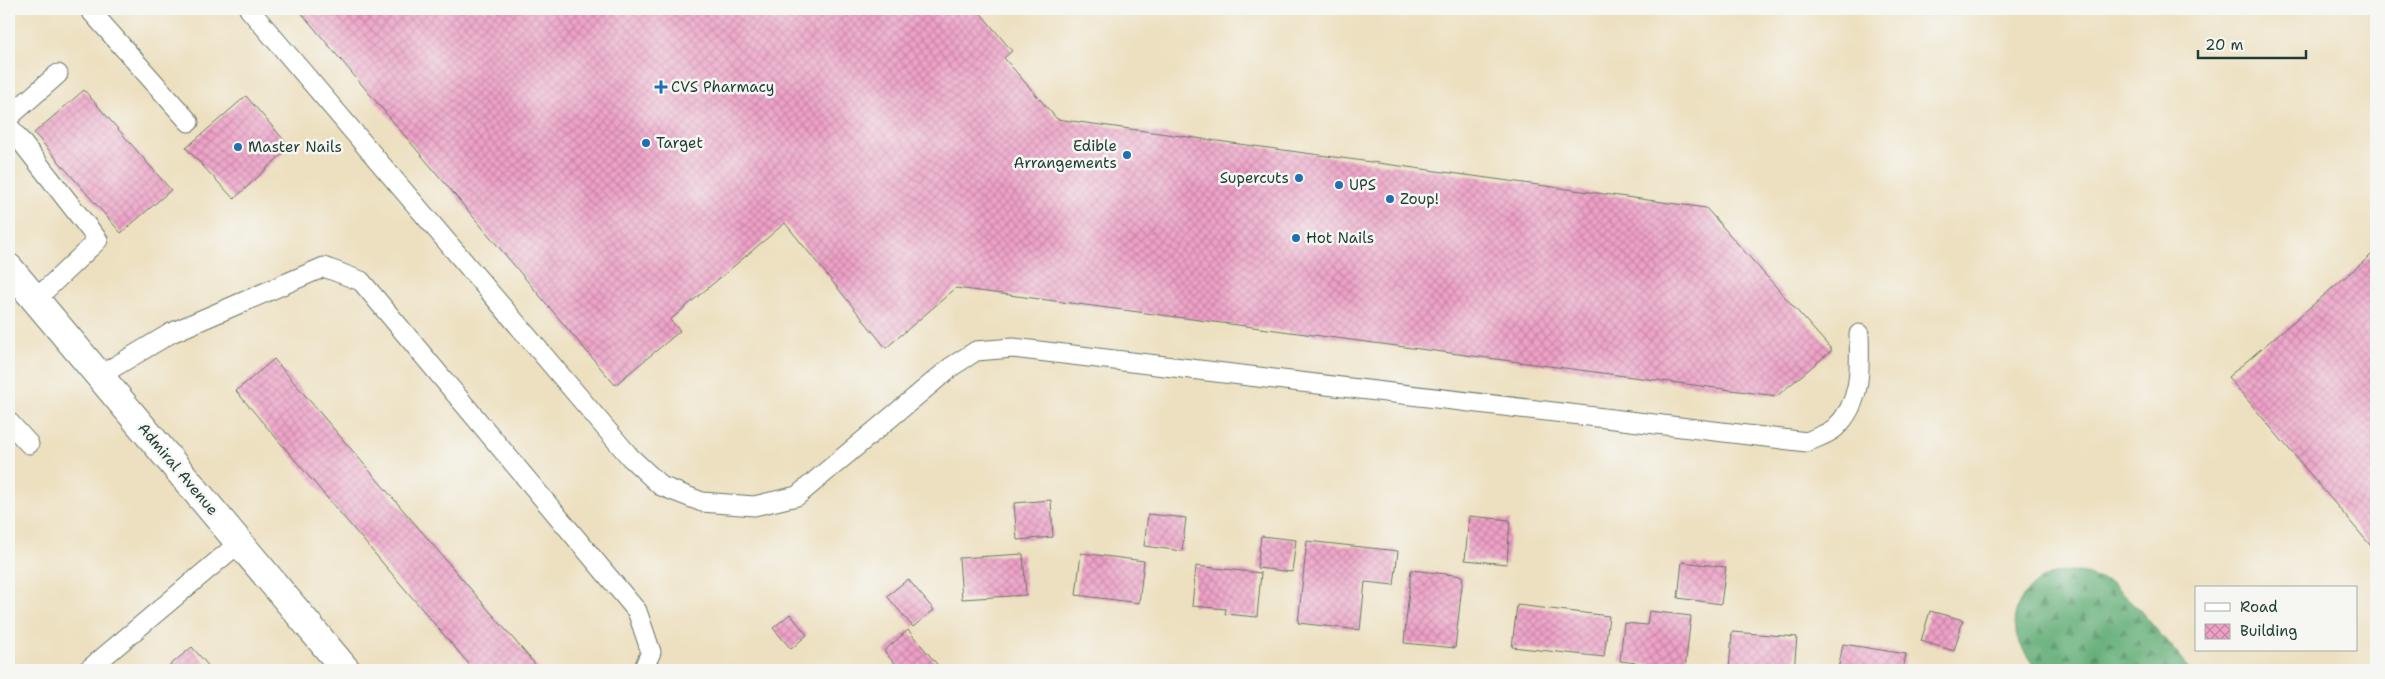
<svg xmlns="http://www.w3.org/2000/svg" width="2385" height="679" viewBox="0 0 2385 679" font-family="'Shantell Sans',sans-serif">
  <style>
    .forest { fill: url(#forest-firs); stroke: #407555 }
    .building { fill: url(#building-cross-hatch) }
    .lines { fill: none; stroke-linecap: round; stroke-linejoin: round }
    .service-casing { stroke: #677665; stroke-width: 21 }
    .minor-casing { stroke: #677665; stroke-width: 30 }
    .service { stroke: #fff; stroke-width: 19 }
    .minor { stroke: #fff; stroke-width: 28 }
    .poi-dot { fill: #1f6fb2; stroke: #f6f6f2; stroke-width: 2 }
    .labels { text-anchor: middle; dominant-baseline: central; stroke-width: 5; stroke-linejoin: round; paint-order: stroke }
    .poi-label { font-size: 15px; fill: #1f3d34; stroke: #f6f6f2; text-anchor: start }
    .street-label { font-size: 15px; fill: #1f3d34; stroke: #f6f6f2 }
  </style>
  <defs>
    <pattern id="forest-firs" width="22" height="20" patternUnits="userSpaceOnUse" patternTransform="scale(1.25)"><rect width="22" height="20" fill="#62ad76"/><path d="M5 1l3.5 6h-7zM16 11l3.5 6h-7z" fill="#508e62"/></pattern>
    <pattern id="building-cross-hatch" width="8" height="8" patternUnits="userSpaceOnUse" patternTransform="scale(1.25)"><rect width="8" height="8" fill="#efa0c7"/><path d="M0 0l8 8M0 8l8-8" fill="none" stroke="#c184a2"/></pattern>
  </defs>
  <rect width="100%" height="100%" fill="#f6f6f2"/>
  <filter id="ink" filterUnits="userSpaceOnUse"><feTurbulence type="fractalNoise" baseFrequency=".02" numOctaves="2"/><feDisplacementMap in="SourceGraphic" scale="10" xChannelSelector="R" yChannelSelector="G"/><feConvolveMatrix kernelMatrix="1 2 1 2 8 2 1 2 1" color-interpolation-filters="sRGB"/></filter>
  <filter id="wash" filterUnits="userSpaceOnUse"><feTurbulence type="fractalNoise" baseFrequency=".0096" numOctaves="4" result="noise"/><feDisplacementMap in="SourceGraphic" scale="20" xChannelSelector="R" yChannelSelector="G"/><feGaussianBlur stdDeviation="1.12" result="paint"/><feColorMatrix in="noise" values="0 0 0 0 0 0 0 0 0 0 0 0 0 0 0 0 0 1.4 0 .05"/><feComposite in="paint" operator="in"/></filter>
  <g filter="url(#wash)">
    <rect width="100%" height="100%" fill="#ede0c0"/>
    <path class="forest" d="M2080 572 2112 583 2139 609 2191 670H2037C2029 660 2018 643 2015 630 2010 607 2031 580 2053 574 2061 571 2072 573 2080 572Z"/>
    <g id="blocks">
      <path class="building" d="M298 9H977L1012 51 1004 58 1057 119 1706 208 1832 350 1777 396 956 288 886 348 785 223 670 320 680 331 615 385Z
        M84 90 171 190 121 233 34 133Z
        M246 96 290 147 234 199 186 148Z
        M2376 251V552L2228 377Z
        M274 359 540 670H474L236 391Z
        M1051 500 1053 537 1017 540 1014 503Z
        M1148 514 1186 518 1182 551 1144 546Z
        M1469 516 1510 520 1507 564 1465 560Z
        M1261 536 1296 540 1292 572 1257 568Z
        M1307 541 1398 551 1394 585 1365 582 1360 630 1298 623Z
        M1081 553 1144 561 1139 603 1076 595Z
        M1023 554 1026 595 962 599 959 558Z
        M1682 562 1726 567 1721 604 1678 598Z
        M1196 566 1261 573 1257 617 1225 614 1226 609 1192 606Z
        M1411 570 1463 576 1455 648 1404 643Z
        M908 579 934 610 913 627 887 596Z
        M1517 605 1609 616 1604 657 1512 647Z
        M1649 611 1691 616 1685 669 1620 661 1624 623 1647 625Z
        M1930 611 1963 620 1954 651 1921 641Z
        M790 614 807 635 791 649 773 628Z
        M908 630 942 670H891L896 665 884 651Z
        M1732 632 1797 637 1794 670H1729Z
        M1843 644 1906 654 1903 670H1838Z
        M192 647 212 670H164Z"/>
    </g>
  </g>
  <g filter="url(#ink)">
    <use href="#blocks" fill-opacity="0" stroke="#677665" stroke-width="1"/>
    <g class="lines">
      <defs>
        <path id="service" d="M89 9 189 122
          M249 9 630 457 661 486 702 502 754 506 797 496 951 367 976 351 1013 348 1807 442C1815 438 1828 434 1835 428 1862 403 1860 368 1859 334
          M9 117 58 74
          M9 126 98 240 35 300
          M99 376 171 333 324 267 361 281 637 611 651 652 643 670
          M9 422 29 444
          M88 670 239 543"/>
        <path id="minor" d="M9 268 346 670"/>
      </defs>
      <use href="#service" class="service-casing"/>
      <use href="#minor" class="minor-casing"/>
      <use href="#service" class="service"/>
      <use href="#minor" class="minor"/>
    </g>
  </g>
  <g class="poi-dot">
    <path d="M658.5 79.5h5v5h5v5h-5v5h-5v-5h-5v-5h5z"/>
    <circle cx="646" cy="143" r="5"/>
    <circle cx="238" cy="147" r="5"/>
    <circle cx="1127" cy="155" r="5"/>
    <circle cx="1299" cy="178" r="5"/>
    <circle cx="1339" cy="185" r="5"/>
    <circle cx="1390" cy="199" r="5"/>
    <circle cx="1296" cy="238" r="5"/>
  </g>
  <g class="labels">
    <g class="poi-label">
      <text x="671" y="87">CVS Pharmacy</text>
      <text x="656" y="143">Target</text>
      <text x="1117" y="146" text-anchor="end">Edible<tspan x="1117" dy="17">Arrangements</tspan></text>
      <text x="248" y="147">Master Nails</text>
      <text x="1289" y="178" text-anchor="end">Supercuts</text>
      <text x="1349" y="185">UPS</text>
      <text x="1400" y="199">Zoup!</text>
      <text x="1306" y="238">Hot Nails</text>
    </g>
    <g class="street-label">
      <text transform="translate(178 469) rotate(50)">Admiral Avenue</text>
    </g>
  </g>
  <rect width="2385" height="679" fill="none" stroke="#f6f6f2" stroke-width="30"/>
  <rect x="2195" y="586" width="162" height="65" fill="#f6f6f2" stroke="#a0aca6"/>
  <rect x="2205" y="603" width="25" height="8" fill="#ffffff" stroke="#a0aca6"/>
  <text x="2240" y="612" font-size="15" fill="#1f3d34">Road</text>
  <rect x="2205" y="624" width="25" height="15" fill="url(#building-cross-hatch)" stroke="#a0aca6"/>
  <text x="2240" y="636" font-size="15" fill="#1f3d34">Building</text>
  <path d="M2198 50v8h108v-8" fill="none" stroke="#1f3d34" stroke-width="2.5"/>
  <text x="2205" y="50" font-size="15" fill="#1f3d34" stroke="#f6f6f2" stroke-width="4" paint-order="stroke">20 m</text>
</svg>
